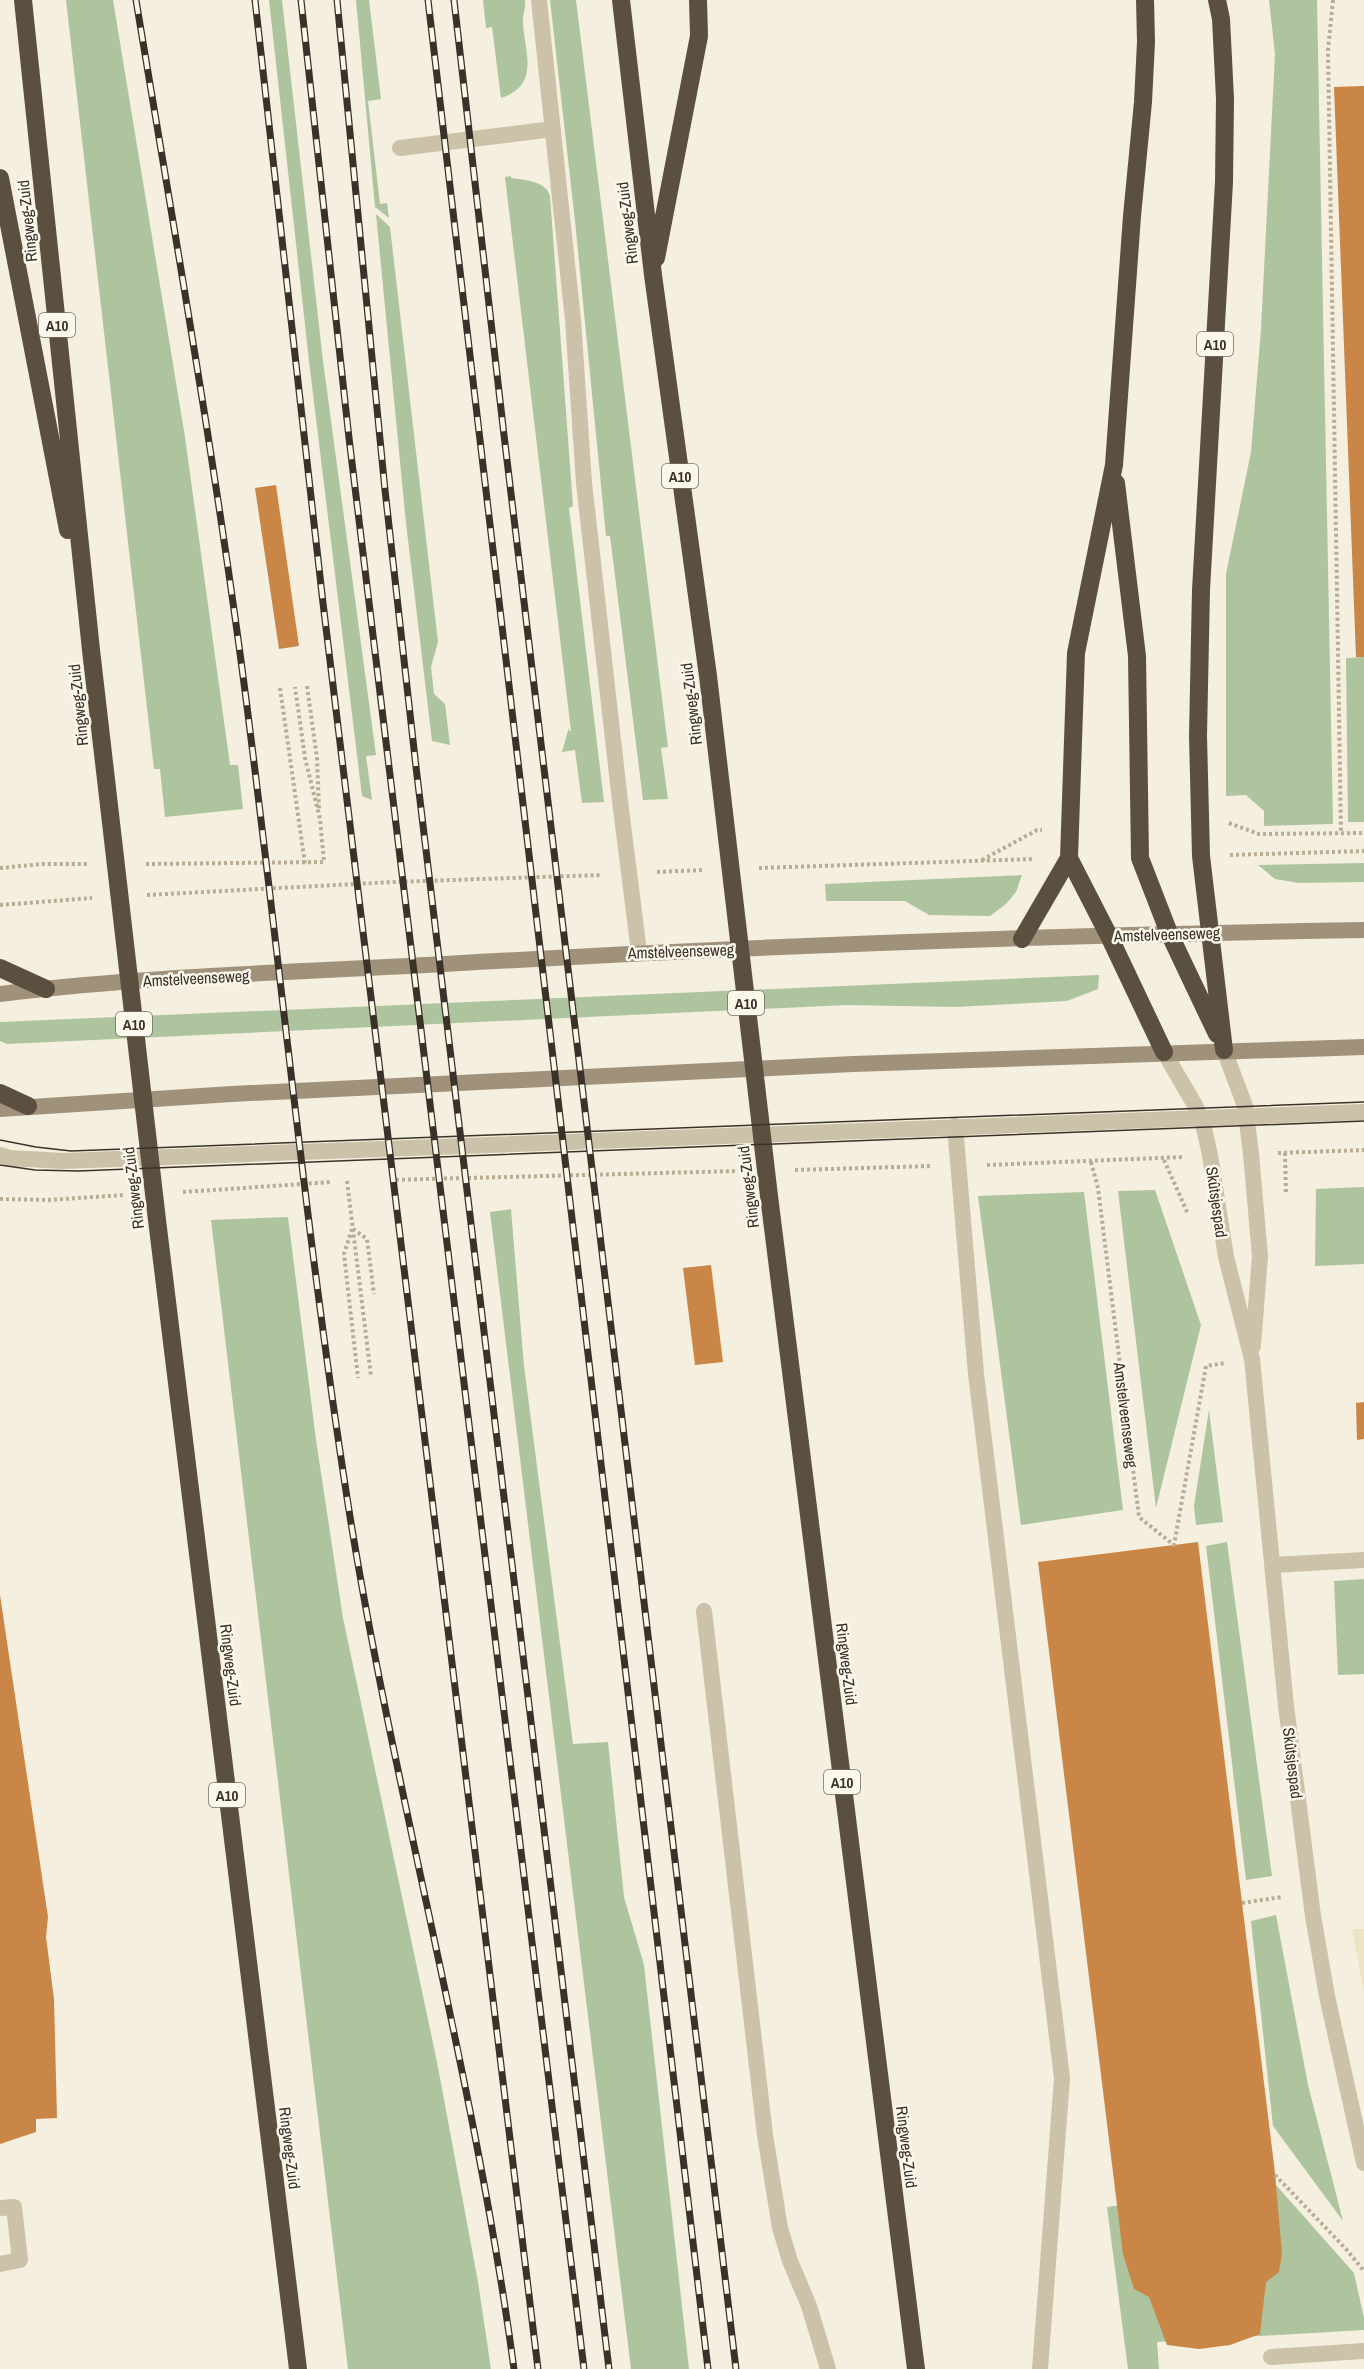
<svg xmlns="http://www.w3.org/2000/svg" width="1364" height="2369" viewBox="0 0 1364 2369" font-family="'Archivo Narrow',sans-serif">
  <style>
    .green { fill: #aec49e }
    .plaza { fill: #ece4c5 }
    .building { fill: #ca8647 }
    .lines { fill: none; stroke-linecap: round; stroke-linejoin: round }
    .path { stroke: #b8ac94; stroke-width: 4; stroke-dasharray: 3 3; stroke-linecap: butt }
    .service { stroke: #ccc2aa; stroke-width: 16 }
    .minor { stroke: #ccc2aa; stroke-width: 16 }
    .secondary { stroke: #a0917b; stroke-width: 16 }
    .motorway { stroke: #5b4f40; stroke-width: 18 }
    .tram { stroke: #3a3229; stroke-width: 1.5 }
    .rail-casing { stroke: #3a3229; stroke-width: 7 }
    .rail { stroke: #fbf7eb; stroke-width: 4.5; stroke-dasharray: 14; stroke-linecap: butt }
    .labels { text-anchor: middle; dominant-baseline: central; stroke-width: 5; stroke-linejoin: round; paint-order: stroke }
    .shield { fill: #fbf7eb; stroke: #746d63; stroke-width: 1.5 }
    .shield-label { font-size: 15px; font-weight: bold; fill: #3a3229 }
    .street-label { font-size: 16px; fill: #3a3229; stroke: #fbf7eb }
  </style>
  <rect width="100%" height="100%" fill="#f4efde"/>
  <path class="green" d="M66 0H113L185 437 230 765H238L243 809 165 817 160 769H154Z
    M269 0H282L323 361 376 755 366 756 372 800 362 796 309 361Z
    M356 0H369L381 99 368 101 380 204 387 203 389 218 375 207Z
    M483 0H525C526 8 522 16 523 24 525 54 540 85 501 98L492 27 486 28Z
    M550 0H576L668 747 661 748 668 799 643 800 610 536H606L575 221Z
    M1269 0H1317L1333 824 1264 826V811L1246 795 1226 796V574L1251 452 1261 329 1275 54Z
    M511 176V178C525 180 546 181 550 196L573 506 569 508 604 802 582 803 575 750 562 752 569 727V731H571L505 177Z
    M376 214 390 227 438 642 431 667 434 694 445 704 450 745 432 741 406 523Z
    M1364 657V822H1348L1346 658Z
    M1364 863V882L1299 883 1275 879 1258 865Z
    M1022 875 1016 892 1006 904 990 916 929 915 905 901H826L825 884Z
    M1099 975 1098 989 1067 1001 956 1007 846 1005 7 1044 0 1041V1022Z
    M1364 1187V1264L1315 1266 1316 1189Z
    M1155 1190 1201 1325 1156 1508 1118 1191Z
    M1084 1192 1123 1510 1021 1525 978 1196Z
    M511 1209 524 1366 573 1744 608 1742 624 1897 644 1965 689 2369H631L490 1212Z
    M288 1217 316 1440 343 1618 437 2062 478 2282 491 2369H348L211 1220Z
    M1209 1410 1223 1522 1196 1525 1194 1506Z
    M1227 1542 1272 1876 1246 1880 1206 1546Z
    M1364 1579V1674L1338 1675 1334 1581Z
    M1276 1915 1308 2085 1343 2221 1273 2126 1251 1921Z
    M1275 2184 1354 2273 1364 2318V2330L1157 2342 1159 2369H1128L1107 2207Z"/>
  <path class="plaza" d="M1352 1929H1364V1992Z"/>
  <path class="building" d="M1364 86V657H1356L1334 87Z
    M276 485 299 646 279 649 255 488Z
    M711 1265 723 1362 695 1365 683 1268Z
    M1364 1402V1439L1357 1440 1356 1403Z
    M1198 1542 1275 2173 1282 2254 1279 2272 1266 2282 1260 2334 1230 2345 1199 2349 1167 2345 1149 2297 1134 2289 1123 2254 1038 1562Z
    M0 1595 48 1917 46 1937 54 1999 57 2118 36 2119V2132L0 2144Z"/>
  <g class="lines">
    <path class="path" d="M1333 0 1328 50 1341 834
      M307 686 317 758 319 810
      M280 688 305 864
      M1229 823 1259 834 1364 833
      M1230 855 1364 851
      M982 860 1037 830H1042
      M146 864 324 862 320 819 305 758 295 687
      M0 868 42 864H87
      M759 868 1033 859
      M657 872 703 870
      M147 895 393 882 601 875
      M0 905 92 898
      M1278 1153 1364 1150
      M1285 1153 1286 1195
      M1164 1160 1188 1214
      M1091 1162 1098 1188 1139 1517 1174 1545 1206 1366 1225 1363
      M987 1165 1183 1157
      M795 1170 931 1166
      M390 1180 737 1171
      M347 1181 371 1376
      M183 1192 332 1182
      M0 1199 48 1200 125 1195
      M352 1229 344 1254 358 1378
      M353 1229 367 1239 374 1294
      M1242 1903 1282 1897
      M1275 2175 1346 2249 1364 2271"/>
    <path class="service" d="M539 0 573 320 584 483 620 801 639 952
      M400 148 553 129
      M955 1126 976 1374 1062 2078 1040 2369
      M0 1155 10 1158 63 1161 1364 1112
      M1273 1565 1364 1560
      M704 1611 765 2135 780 2228 790 2261 809 2306 828 2369
      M0 2208 14 2207 20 2260 0 2264
      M1271 2357 1364 2351"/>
    <path class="minor" d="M1224 1050 1245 1106 1251 1154 1260 1256 1253 1346
      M1164 1052 1196 1107 1204 1128 1210 1155 1226 1257 1252 1359 1286 1706 1313 1916 1327 1996 1364 2163"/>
    <path class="secondary" d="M0 994C148 976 297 972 445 964 751 946 1058 935 1364 930
      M0 1109 232 1094 853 1064 1364 1047"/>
    <path class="motorway" d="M23 0 91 650 157 1220 298 2369
      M621 0 653 275 708 676 769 1196 916 2369
      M1217 0 1221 19 1225 99 1224 182 1201 590 1198 736 1201 856 1224 1050
      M0 178 68 530
      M656 258 699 36 698 0
      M1116 483 1137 656 1140 858 1169 933 1217 1034
      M1069 858 1109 936 1164 1052
      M1022 939 1069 858 1076 653 1114 465 1132 216 1143 102 1146 42 1145 0
      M0 968 46 989
      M0 1093 28 1106"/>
    <path class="tram" d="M0 1140 36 1147 71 1151 1364 1102
      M0 1165 35 1170 78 1171 1364 1121"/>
    <defs>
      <path id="rail" d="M136 0C174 230 215 460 245 691 280 962 306 1234 348 1504 394 1795 475 2078 514 2369
        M255 0 323 603 538 2369
        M301 0 349 438 584 2369
        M337 0 385 490 416 767 609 2369
        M428 0 708 2369
        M454 0 504 435 736 2369"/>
    </defs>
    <use href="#rail" class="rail-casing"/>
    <use href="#rail" class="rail"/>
  </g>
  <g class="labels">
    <g class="shield">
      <rect x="39" y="313" width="36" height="24" rx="4.5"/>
      <rect x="1197" y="332" width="36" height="24" rx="4.5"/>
      <rect x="662" y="464" width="36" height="24" rx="4.5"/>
      <rect x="728" y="991" width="36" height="24" rx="4.5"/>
      <rect x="116" y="1012" width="36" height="24" rx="4.5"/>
      <rect x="824" y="1770" width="36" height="24" rx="4.5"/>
      <rect x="209" y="1783" width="36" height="24" rx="4.5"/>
    </g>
    <g class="shield-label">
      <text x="57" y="325">A10</text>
      <text x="1215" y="344">A10</text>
      <text x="680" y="476">A10</text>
      <text x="746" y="1003">A10</text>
      <text x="134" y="1024">A10</text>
      <text x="842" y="1782">A10</text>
      <text x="227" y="1795">A10</text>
    </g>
    <g class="street-label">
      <text transform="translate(27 221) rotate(-96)">Ringweg-Zuid</text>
      <text transform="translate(627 223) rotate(-97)">Ringweg-Zuid</text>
      <text transform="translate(691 704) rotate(-97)">Ringweg-Zuid</text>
      <text transform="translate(78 705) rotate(-96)">Ringweg-Zuid</text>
      <text transform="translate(1167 934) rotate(-2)">Amstelveenseweg</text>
      <text transform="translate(681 951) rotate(-2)">Amstelveenseweg</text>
      <text transform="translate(196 978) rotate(-3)">Amstelveenseweg</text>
      <text transform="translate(748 1187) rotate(-97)">Ringweg-Zuid</text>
      <text transform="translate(133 1188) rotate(-97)">Ringweg-Zuid</text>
      <text transform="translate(1217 1202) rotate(82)">Skûtsjespad</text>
      <text transform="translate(1126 1415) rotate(83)">Amstelveenseweg</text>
      <text transform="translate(847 1664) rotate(83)">Ringweg-Zuid</text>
      <text transform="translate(231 1665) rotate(83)">Ringweg-Zuid</text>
      <text transform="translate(1293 1763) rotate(83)">Skûtsjespad</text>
      <text transform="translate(907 2147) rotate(83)">Ringweg-Zuid</text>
      <text transform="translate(290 2148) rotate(83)">Ringweg-Zuid</text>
    </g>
  </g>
</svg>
